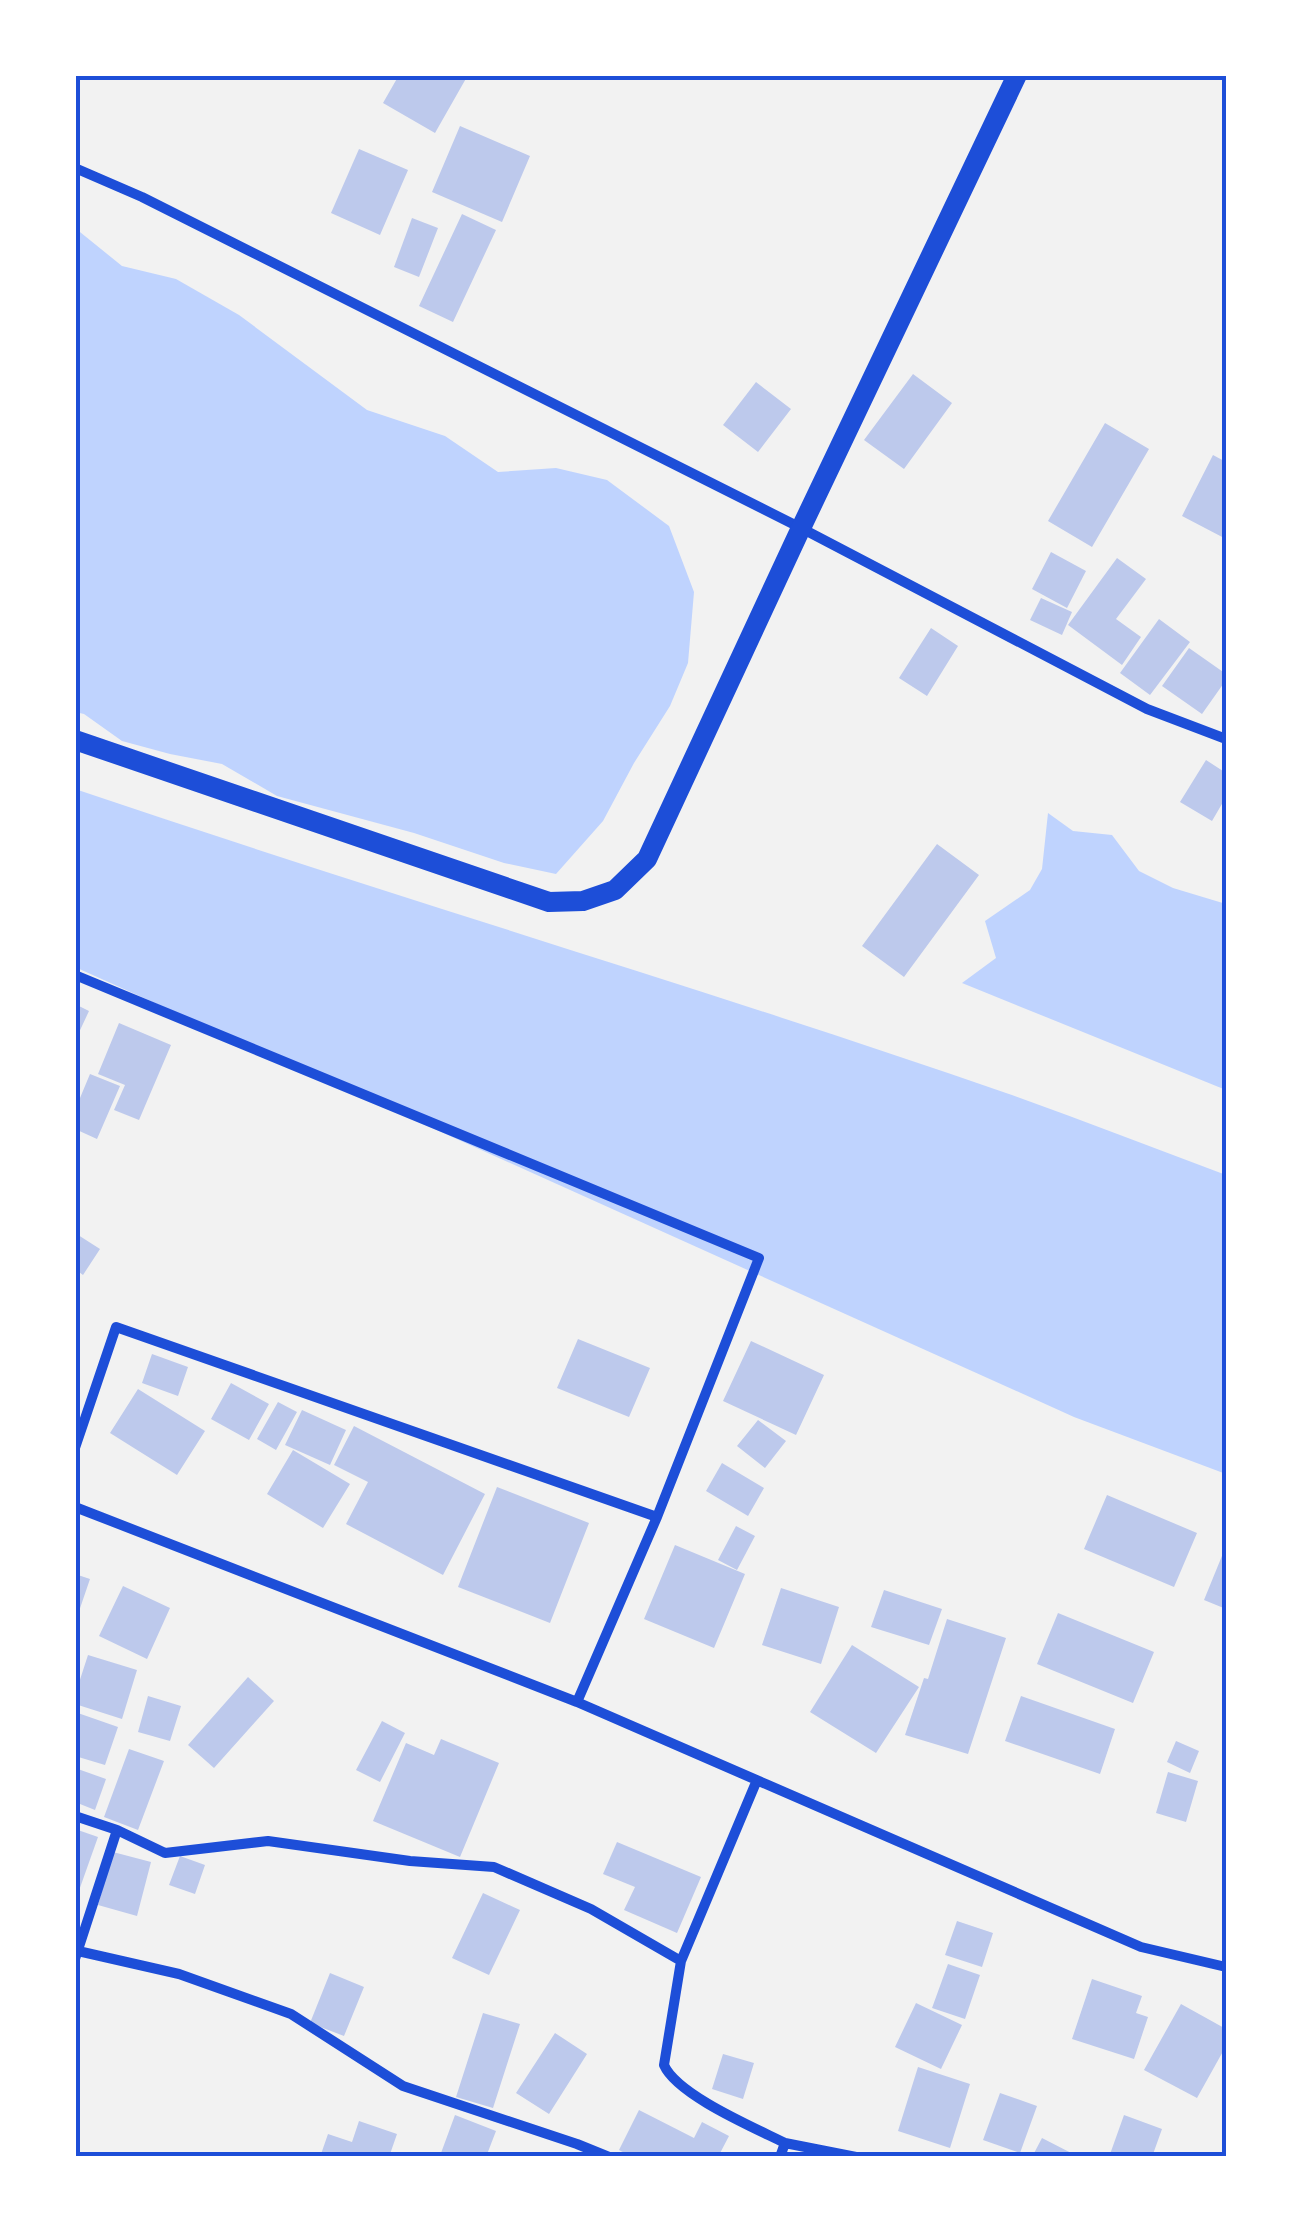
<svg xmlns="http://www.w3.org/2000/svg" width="1301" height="2232" viewBox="0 0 1301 2232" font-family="'Source Sans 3',sans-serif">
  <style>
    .water { fill: #bfd3fe }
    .building { fill: #bdc9ec }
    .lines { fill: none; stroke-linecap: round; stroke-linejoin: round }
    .minor { stroke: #1d4ed8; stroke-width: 10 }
    .secondary { stroke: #1d4ed8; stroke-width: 20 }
    .neatline { fill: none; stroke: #1d4ed8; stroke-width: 4 }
  </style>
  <rect width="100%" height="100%" fill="#f2f2f2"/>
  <path class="water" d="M75 228 122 266 176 279 239 315 367 410 445 436 498 472 556 468 607 480 669 526 694 592 688 663 670 706 634 763 603 821 556 874 504 863 414 833 277 796 222 764 170 754 122 741 84 714 75 712Z
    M75 789C384 894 697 986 1006 1093 1080 1119 1153 1148 1226 1175V1474L1074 1417 75 967Z
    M1048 813 1073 831 1112 835 1139 871 1173 888 1226 904V1090L962 983 996 958 985 921 1030 890 1042 869Z"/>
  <path class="building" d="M399 75H468L435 133 383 103Z
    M460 126 530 156 502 222 432 192Z
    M359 149 408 170 380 235 331 213Z
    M462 214 496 230 453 322 419 306Z
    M412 218 438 228 419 277 394 267Z
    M913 374 952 403 904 469 864 440Z
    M756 382 791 409 758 452 723 425Z
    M1105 423 1149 449 1092 547 1048 521Z
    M1213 455 1226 462V539L1182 516Z
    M1051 552 1086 571 1067 608 1032 589Z
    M1117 558 1146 579 1116 619 1141 637 1122 665 1068 625Z
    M1041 598 1072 612 1062 635 1030 620Z
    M1159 619 1190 642 1150 695 1120 673Z
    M931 628 958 646 927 696 899 678Z
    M1189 648 1226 674V680L1202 714 1162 686Z
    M1206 760 1226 773V797L1212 821 1180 802Z
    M937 844 979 875 904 977 862 946Z
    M75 1004 89 1011 75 1041Z
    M119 1023 171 1045 139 1120 114 1110 125 1085 98 1074Z
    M90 1074 120 1086 97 1139 75 1129V1110Z
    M75 1233 100 1249 83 1275 75 1269Z
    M578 1339 650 1368 629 1417 557 1388Z
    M751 1341 824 1375 796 1435 723 1401Z
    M152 1354 188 1367 178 1396 142 1383Z
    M231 1383 269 1404 249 1440 211 1419Z
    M138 1389 205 1431 177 1475 110 1433Z
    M278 1402 297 1412 276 1450 257 1439Z
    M302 1410 346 1430 330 1465 285 1445Z
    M758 1420 786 1441 765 1468 737 1446Z
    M354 1426 485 1494 443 1575 346 1524 368 1482 334 1465Z
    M293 1450 350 1484 323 1528 267 1494Z
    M722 1463 764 1488 748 1516 706 1491Z
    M497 1487 589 1523 550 1623 458 1587Z
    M1107 1495 1197 1533 1174 1587 1084 1549Z
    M736 1526 755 1536 737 1570 718 1560Z
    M675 1545 745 1574 714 1648 644 1619Z
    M1226 1546V1609L1204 1600Z
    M75 1574 90 1579 76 1620H75Z
    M123 1586 170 1608 147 1659 99 1636Z
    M781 1588 839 1607 821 1664 762 1645Z
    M884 1590 942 1609 929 1645 871 1627Z
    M1058 1613 1154 1652 1133 1703 1037 1664Z
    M947 1619 1006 1638 968 1754 905 1735 924 1678 928 1679Z
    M852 1645 919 1687 876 1753 810 1712Z
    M88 1655 137 1670 122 1719 75 1704V1695Z
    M248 1677 274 1701 214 1768 188 1745Z
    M148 1696 181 1706 170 1741 138 1732Z
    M1021 1696 1115 1729 1100 1774 1005 1741Z
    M75 1712 118 1727 105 1765 75 1756Z
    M382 1721 405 1733 380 1782 356 1770Z
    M441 1739 499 1763 460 1857 373 1821 406 1743 434 1755Z
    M1176 1741 1199 1751 1190 1773 1167 1762Z
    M129 1749 164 1761 138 1830 104 1817Z
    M75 1768 106 1779 95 1810 75 1802Z
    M1168 1772 1198 1781 1186 1822 1156 1813Z
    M75 1829 98 1837 76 1899H75Z
    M617 1842 701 1877 677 1933 624 1910 635 1887 603 1874Z
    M113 1852 151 1862 137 1916 98 1905Z
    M180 1856 205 1865 195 1894 169 1885Z
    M483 1893 520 1910 489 1975 452 1958Z
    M957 1921 993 1933 982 1967 945 1955Z
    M948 1964 980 1975 965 2019 932 2008Z
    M330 1973 364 1987 344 2036 310 2023Z
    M1092 1979 1142 1996 1136 2013 1148 2017 1134 2059 1072 2039Z
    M916 2003 962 2025 941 2069 895 2047Z
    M1181 2004 1226 2029V2046L1197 2098 1144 2070Z
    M483 2013 520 2024 493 2108 456 2097Z
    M555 2033 587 2054 549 2114 516 2093Z
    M723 2054 754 2063 743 2099 712 2089Z
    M918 2067 970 2084 950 2148 898 2131Z
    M1000 2093 1037 2106 1020 2153 983 2140Z
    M639 2110 694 2138 702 2122 729 2136 718 2157H632L619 2150Z
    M455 2115 496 2131 486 2157H451L441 2153Z
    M1124 2115 1162 2129 1152 2157H1109Z
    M359 2121 397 2134 389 2157H320L328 2134 352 2142Z
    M1042 2138 1079 2157H1032Z"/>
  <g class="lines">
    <path class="minor" d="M75 168 142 197 801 528 1147 709 1226 739
      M75 975 759 1258 657 1517 577 1702
      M75 1448 116 1327 657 1517
      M75 1507 577 1702 1141 1947 1226 1967
      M757 1780 681 1961 664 2065C677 2095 755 2128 785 2143
      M75 1816 117 1830 75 1959
      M117 1830 165 1853 268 1841 410 1861 494 1867 591 1909 681 1961
      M78 1951 179 1974 291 2014 403 2086 577 2144 609 2157
      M780 2157 785 2143 856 2157"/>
    <path class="secondary" d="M75 740 549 902 583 901 615 890 647 859 801 528 1017 75"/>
  </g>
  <rect width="1301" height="2232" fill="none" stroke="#ffffff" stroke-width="155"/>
  <rect x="78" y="78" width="1146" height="2076" class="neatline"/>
</svg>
